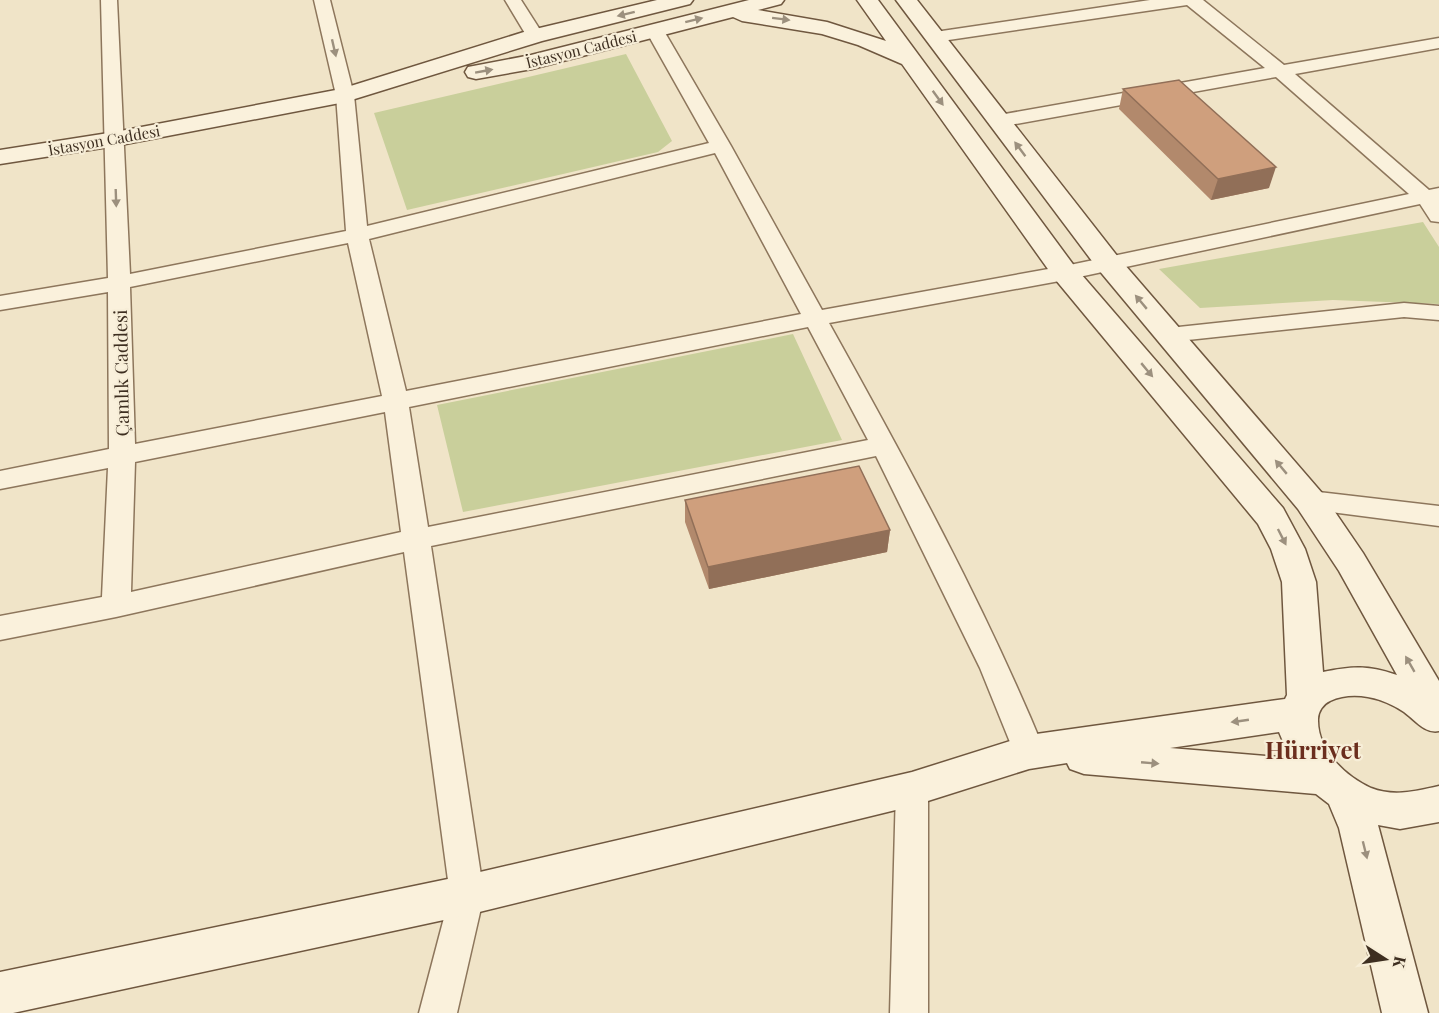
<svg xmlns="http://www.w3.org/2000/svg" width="1439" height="1013" viewBox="0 0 1439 1013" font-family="'Playfair Display',serif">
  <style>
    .green { fill: #c9cf9b }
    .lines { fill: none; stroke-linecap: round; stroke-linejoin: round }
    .street-casing { stroke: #8d765c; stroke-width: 3 }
    .secondary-casing { stroke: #6f573f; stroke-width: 3 }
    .street { fill: #faf1dc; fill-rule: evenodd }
    .secondary { fill: #faf1dc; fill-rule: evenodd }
    .wall { fill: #b2896c }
    .shaded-wall { fill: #916f58 }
    .building { fill: #cf9f7d; stroke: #916f58; stroke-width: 1.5 }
    .oneway { fill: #9c907e }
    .labels { text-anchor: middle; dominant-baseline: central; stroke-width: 4.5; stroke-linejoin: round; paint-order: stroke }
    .far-street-label { font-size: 15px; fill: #3d2e20; stroke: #f7eed8 }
    .street-label { font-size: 18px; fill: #3d2e20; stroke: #f7eed8 }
    .district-label { font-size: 24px; font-weight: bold; fill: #6b2e1e; stroke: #f7eed8 }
  </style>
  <rect width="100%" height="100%" fill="#f0e4c8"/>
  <path class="green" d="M626 54 672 141 658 152 407 210 374 113Z
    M1423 222 1439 247V304L1333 300 1200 308 1159 269Z
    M793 334 842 440 463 512 437 405Z"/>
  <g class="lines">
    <defs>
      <path id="street" d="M101 0H117L130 274 346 231 336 95 314 0H330L354 95 367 226 709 143 646 31 649 27H661L664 31 731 146 822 310 1065 266 1409 194 1276 77 999 127 992 125 989 121 992 117 999 115 1265 68 1187 5 935 42 929 41 926 37 929 33 935 32 1150 0H1203L1284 65 1439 38V48L1295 74 1429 190 1439 188V222L1431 221 1420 204 1065 280 829 323C907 463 984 604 1045 752L1040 762 1029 766 1018 762 980 668 876 456 431 546 484 895 457 1013H419L450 895 404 552 116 617 0 640V616L102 597 108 468 0 489V471L109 449 108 292 0 310V296L108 278ZM715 153 801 314 406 391 369 239ZM348 243 382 396 135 444 130 287ZM808 327 868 440 428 527 409 407ZM385 412 401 532 131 592 135 462Z
        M505 0H521L544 36 541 40H529Z
        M1404 303 1439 306V320L1404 317 1169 342 1161 340 1157 335 1161 330 1169 328Z
        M1310 491 1439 506V526L1300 508 1297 501 1300 494Z
        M912 775 924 779 928 789V1013H890L896 789 900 779Z"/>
      <path id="secondary" d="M657 0H693L690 4 542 41 345 102 115 146 0 164V150L115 132 341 89 527 31Z
        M749 0H784L781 4 758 10 827 22 886 41 857 0H878L1075 267 1283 508 1305 549 1316 582 1323 672C1352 666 1368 665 1397 675L1339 571 1298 509 1098 269 896 0H917L1118 257 1322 493 1363 553 1439 681V731C1425 734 1415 720 1404 712 1383 698 1354 690 1330 701 1323 704 1318 712 1318 719 1317 750 1345 776 1371 788 1394 797 1416 791 1439 786V822L1400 829 1378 825 1428 1013H1382L1339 828 1329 804 1316 794 1084 774 1070 769 1067 763 1029 769 912 806 467 915 13 1013H0V972L467 875 912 772 1029 735 1285 699 1287 695 1282 582 1271 549 1258 524 1055 279 902 64 858 45 822 34 742 21 733 17 532 69 476 79 468 77 465 72 468 67 531 55ZM1279 732 1290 758 1170 748Z"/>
    </defs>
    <use href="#street" class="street-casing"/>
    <use href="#secondary" class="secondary-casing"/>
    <use href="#street" class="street"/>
    <use href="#secondary" class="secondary"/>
  </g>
  <path class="wall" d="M1123 89 1269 188 1211 200 1119 109Z
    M685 500 890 530 887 552 709 589 685 522Z"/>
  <path class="shaded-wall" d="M1276 167 1269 188 1211 200 1218 179Z
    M890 530 887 552 709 589 708 567Z"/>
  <path class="building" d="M1179 80 1276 167 1218 179 1123 89Z
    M859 466 890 530 708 567 685 500Z"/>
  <defs><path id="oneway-solid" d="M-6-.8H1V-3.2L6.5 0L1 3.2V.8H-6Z" transform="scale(1.5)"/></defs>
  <g class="oneway">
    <use href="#oneway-solid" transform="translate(626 14) rotate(166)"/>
    <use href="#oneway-solid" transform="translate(781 19) rotate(7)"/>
    <use href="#oneway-solid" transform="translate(694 20) rotate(-14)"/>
    <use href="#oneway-solid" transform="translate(334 48) rotate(77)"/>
    <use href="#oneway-solid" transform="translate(484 71) rotate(-10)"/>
    <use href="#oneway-solid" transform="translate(938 98) rotate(54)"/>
    <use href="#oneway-solid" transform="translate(1020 149) rotate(-127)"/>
    <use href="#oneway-solid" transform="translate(116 198) rotate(88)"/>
    <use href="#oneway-solid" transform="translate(1141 302) rotate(-130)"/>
    <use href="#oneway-solid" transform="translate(1147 370) rotate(50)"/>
    <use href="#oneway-solid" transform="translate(1281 467) rotate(-130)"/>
    <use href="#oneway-solid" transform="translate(1282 537) rotate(63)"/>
    <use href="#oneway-solid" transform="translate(1410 664) rotate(-120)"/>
    <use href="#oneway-solid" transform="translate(1240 721) rotate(172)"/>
    <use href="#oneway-solid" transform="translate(1150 763) rotate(5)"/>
    <use href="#oneway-solid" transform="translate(1365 850) rotate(76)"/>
  </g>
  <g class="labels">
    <g class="far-street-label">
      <text transform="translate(581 49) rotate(-14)">İstasyon Caddesi</text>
      <text transform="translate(104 140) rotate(-10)">İstasyon Caddesi</text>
    </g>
    <g class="street-label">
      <text transform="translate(121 373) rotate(-91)">Çamlık Caddesi</text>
    </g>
    <g class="district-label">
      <text x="1313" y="749">Hürriyet</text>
    </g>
  </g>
  <g transform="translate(1385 959) rotate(102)" stroke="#f7eed8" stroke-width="4.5" paint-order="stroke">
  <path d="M0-4.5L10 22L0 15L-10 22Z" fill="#3d2e20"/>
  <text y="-9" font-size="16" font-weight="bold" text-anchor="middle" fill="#3d2e20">K</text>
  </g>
</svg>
